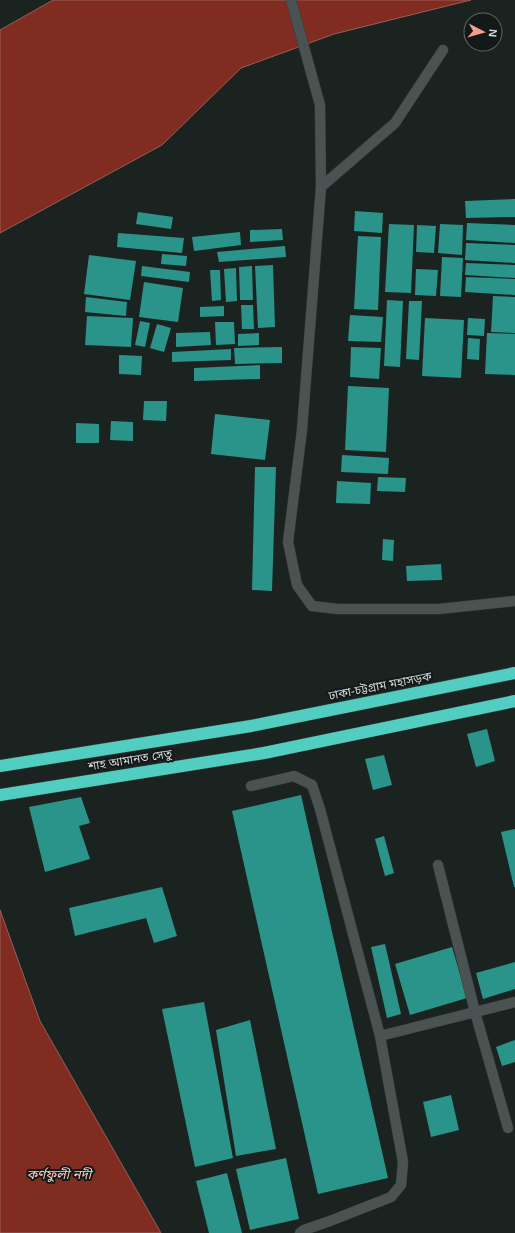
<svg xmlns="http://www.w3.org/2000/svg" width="515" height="1233" viewBox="0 0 515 1233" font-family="Arial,'Noto Sans Bengali',sans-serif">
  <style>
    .water { fill: #812c21; stroke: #995f58 }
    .building { fill: #2a948a }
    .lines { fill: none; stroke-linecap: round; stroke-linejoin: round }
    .lane-casing { stroke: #373d3c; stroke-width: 11 }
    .secondary-casing { stroke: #373d3c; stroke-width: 11 }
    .highway-casing { stroke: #373d3c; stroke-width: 13 }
    .lane { stroke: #4b5352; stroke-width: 10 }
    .secondary { stroke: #4b5352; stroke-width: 10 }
    .highway { stroke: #51cec1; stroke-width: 12 }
    .labels { text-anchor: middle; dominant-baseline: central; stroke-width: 4; stroke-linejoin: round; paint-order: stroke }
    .street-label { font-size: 12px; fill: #d2d7d7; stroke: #121918 }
    .water-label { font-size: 13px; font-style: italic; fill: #ffccc2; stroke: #121918 }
  </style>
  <rect width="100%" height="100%" fill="#1b2321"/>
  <path class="water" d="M53 0H471L334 34 241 68 162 145 0 233V30Z
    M0 910 40 1021 161 1233H0Z"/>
  <path class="building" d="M515 199V217L466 218 465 201Z
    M355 211 383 213 382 233 354 231Z
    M138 212 173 217 171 229 136 224Z
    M467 223 515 225V243L466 240Z
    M389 224 414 225 411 293 385 292Z
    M440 224 463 225 462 255 438 253Z
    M417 225 436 226 434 253 416 252Z
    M282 229 283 240 250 242V230Z
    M240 232 241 245 194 251 192 237Z
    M118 233 184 238 182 253 117 247Z
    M358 236 381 237 378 310 354 309Z
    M466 243 515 245V263L465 260Z
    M285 246 286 257 219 262 217 252Z
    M162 254 187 256 186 266 161 264Z
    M89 255 136 261 130 300 84 294Z
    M442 257 463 258 461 297 440 296Z
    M466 263 515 265V278L465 275Z
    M273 265 275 327 258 328 255 266Z
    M142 266 190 272 189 282 141 276Z
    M252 266 253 300H240L239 267Z
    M236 268 237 301 226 302 224 269Z
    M416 269 438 270 436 296 415 295Z
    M210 270H220L221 300 212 301Z
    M466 277 515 279V295L465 292Z
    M144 282 183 288 178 322 139 317Z
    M493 296 515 297V333L491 332Z
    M86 297 127 302 126 316 85 312Z
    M387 300 403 301 400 367 384 366Z
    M409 301H422L419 360 406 359Z
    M241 305H253L254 329H242Z
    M224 306V316L200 317V307Z
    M350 315 383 317 381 342 348 341Z
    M87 316 133 318 131 347 85 345Z
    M425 318 464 320 461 378 422 376Z
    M468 318 485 319 484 336 467 335Z
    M140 321 150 323 145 347 135 345Z
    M215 322H234L235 344 216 345Z
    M157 324 171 328 164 352 150 348Z
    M210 332 211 345 176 347V333Z
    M259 333V345L238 346V334Z
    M487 333 515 334V375L485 374Z
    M468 338 480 339 479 360 467 359Z
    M282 347V363L235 364 234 348Z
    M351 347 381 348 379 379 350 377Z
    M231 349V360L172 362V352Z
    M119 355 142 356 141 375 119 374Z
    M260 365V379L194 381V368Z
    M348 386 389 388 386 452 345 450Z
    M144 401H167L166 421 143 420Z
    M215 414 270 420 265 460 211 454Z
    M111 421 133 422V441L110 440Z
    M76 423 99 424V443H76Z
    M342 455 389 458 388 474 341 472Z
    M255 467H276L272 591 252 590Z
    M378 477 406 478 405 492 377 491Z
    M337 481 371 483 370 504 336 503Z
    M383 539 394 540 393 561 382 560Z
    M441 564 442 580 407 581 406 566Z
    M487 729 495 761 476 767 467 734Z
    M384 755 392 785 373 790 365 759Z
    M301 795 388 1178 318 1194 232 811Z
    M81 797 90 823 79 826 90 859 45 872 29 807Z
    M515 829V887H514L501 832Z
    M384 836 394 873 385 876 375 839Z
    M162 887 177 936 154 943 146 918 75 936 69 908Z
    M385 944 401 1014 387 1018 371 947Z
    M452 947 467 998 410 1015 395 964Z
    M515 962V989L483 999 476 973Z
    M204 1002 233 1158 195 1167 162 1009Z
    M250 1020 276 1149 236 1156 216 1030Z
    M515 1040V1062L502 1066 496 1047Z
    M451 1095 459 1130 431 1137 423 1102Z
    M286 1158 299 1219 250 1230 236 1169Z
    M227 1173 242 1233H209L196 1181Z"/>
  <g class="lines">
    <defs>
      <path id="lane" d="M321 187 395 123 443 50
        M251 786 294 776 312 785 320 809 380 1036 403 1162 401 1185 391 1197 330 1221 304 1230 300 1233
        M438 865 475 1012 508 1128
        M380 1036 515 1002"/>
      <path id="secondary" d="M291 0 320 105 321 187 302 430 288 542 297 585 312 606 338 609H439L515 601"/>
      <path id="highway" d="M0 766 251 726 515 673
        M0 795 264 753 515 701"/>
    </defs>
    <use href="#lane" class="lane-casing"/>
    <use href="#secondary" class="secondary-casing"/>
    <use href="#highway" class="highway-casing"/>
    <use href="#lane" class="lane"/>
    <use href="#secondary" class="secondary"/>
    <use href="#highway" class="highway"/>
  </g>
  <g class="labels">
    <g class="street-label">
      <text transform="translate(380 686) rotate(-11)">ঢাকা-চট্টগ্রাম মহাসড়ক</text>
      <text transform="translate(130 760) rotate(-9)">শাহ আমানত সেতু</text>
    </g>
    <g class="water-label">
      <text x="59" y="1174">কর্ণফুলী নদী</text>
    </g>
  </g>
  <g transform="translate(483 32) rotate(96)"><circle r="19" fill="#121918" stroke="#5f6564"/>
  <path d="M0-3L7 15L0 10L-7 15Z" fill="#f59d8e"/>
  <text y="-6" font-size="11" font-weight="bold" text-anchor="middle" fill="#d2d7d7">N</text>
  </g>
</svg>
